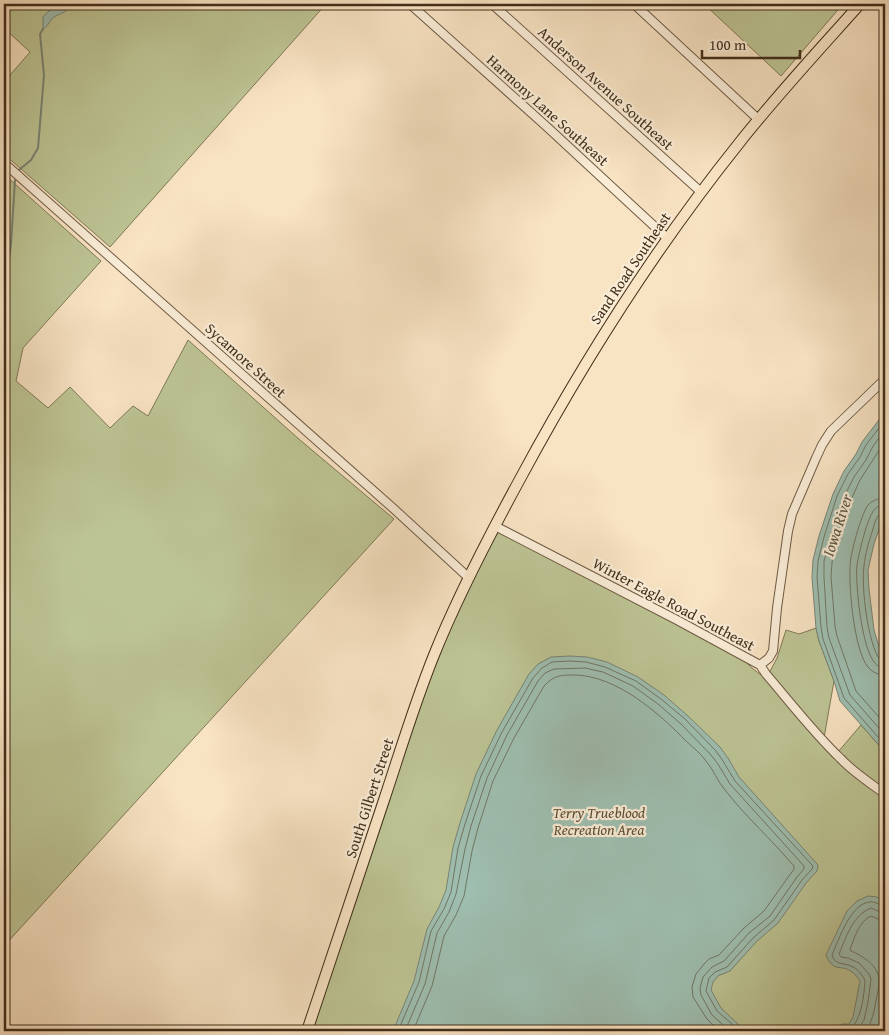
<svg xmlns="http://www.w3.org/2000/svg" width="889" height="1035" viewBox="0 0 889 1035" font-family="'Gentium Book Plus',serif">
  <style>
    .green { fill: #bdc494; stroke: #7f7956 }
    .water { fill: #9ebeb0; stroke: #798474 }
    .lines { fill: none; stroke-linecap: round; stroke-linejoin: round }
    .shore { stroke: #707664; stroke-width: 1 }
    .stream { stroke: #798474; stroke-width: 2 }
    .minor-casing { stroke: #6f5b44; stroke-width: 10 }
    .major-casing { stroke: #412e19; stroke-width: 12 }
    .minor { stroke: #faedd8; stroke-width: 8 }
    .major { stroke: #f8e3c3; stroke-width: 10 }
    .labels { text-anchor: middle; dominant-baseline: central; stroke-width: 4.5; stroke-linejoin: round; paint-order: stroke }
    .street-label { font-size: 15px; fill: #412e19; stroke: #faedd8 }
    .park-label { font-size: 15px; font-style: italic; fill: #5a4c32; stroke: #faedd8 }
    .water-label { font-size: 16px; font-style: italic; fill: #58523f; stroke: #faedd8 }
  </style>
  <rect width="100%" height="100%" fill="#f8e3c3"/>
  <filter id="stains"><feTurbulence type="fractalNoise" baseFrequency=".004" numOctaves="4"/><feColorMatrix values="0 0 0 0 .2 0 0 0 0 .09 0 0 0 0 .02 0 0 0 .5 -.17"/></filter>
  <radialGradient id="worn" r=".72"><stop offset=".6" stop-color="#630" stop-opacity="0"/><stop offset="1" stop-color="#630" stop-opacity=".3"/></radialGradient>
  <path class="green" d="M4 4H326L110 247 4 154V82L30 52 4 28Z
    M704 4H843L781 76Z
    M6 176 101 261 23 348 16 381 48 408 70 387 110 428 133 406 148 416 188 340 300 440 394 519 4 946V190Z
    M489 527 742 658 752 668 766 679 777 658 786 630 799 634 816 628 819 641 834 681 824 738 838 752 861 725 885 752V1031H307L401 747Z"/>
  <path class="water" d="M61 4H70C66 16 57 12 51 20 48 24 48 26 43 29V17L49 11Z
    M885 412V512L874 544 868 570 869 589 874 630 881 653 885 659V752L840 701 834 681 819 641 816 628 812 577 813 560 819 536 833 494 844 471 856 454 862 442Z
    M570 656 587 657 607 662 638 677 664 695 688 716 720 747 728 758 739 777 818 865 817 871 806 883 778 923 757 941 730 971 718 976 713 982 711 990 721 1008 739 1025 750 1031H393L414 981 427 929 439 907 446 890 453 847 460 823 476 774 497 730 529 674 538 664 551 657Z
    M868 896 877 897 885 903V1031H832L838 1029 842 1024H849L853 1017 860 981C858 978 855 974 852 972 840 963 834 974 826 955L847 911 857 901Z"/>
  <g class="lines">
    <path class="shore" d="M885 420 866 445 860 457 848 474 837 496 824 537 818 561 817 577 821 627 823 639 844 698 885 745
      M885 429 872 448 866 460 854 477 843 499 830 539 824 561V577L827 627 829 638 850 695 885 735
      M885 441 860 480 850 502 837 541 832 562 831 577 835 626 837 636 856 691 885 724
      M885 498C879 498 873 500 868 505 861 515 850 554 850 567 849 589 854 650 868 667 873 673 879 675 885 675
      M885 505C881 505 878 506 875 509 867 517 859 553 857 565 855 584 862 650 875 663 878 667 881 667 885 667
      M885 512C877 512 875 522 873 529 869 541 865 554 864 566 861 587 868 644 880 660L885 661
      M398 1031 419 982 431 931 444 909 451 892 458 848 465 824 481 776 502 732 533 678 542 668 552 662 570 661 586 662 605 667 636 681 661 699 685 719 716 751 723 761 735 781 813 866 812 869 802 880 774 920 753 938 727 967 715 972 709 978 706 991 717 1011 740 1031
      M405 1031 425 984 437 933 449 912 456 894 465 849 471 826 487 778 507 735 538 681 545 673 554 669 585 668 603 672 633 686 658 704 681 724 711 755 718 764 730 784 804 866V869L797 877 770 916 749 933 724 961 712 967 703 977 700 988 701 995 712 1015 730 1031
      M413 1031 432 986 444 936 456 915 464 896 472 851 478 828 493 781 514 738 544 686C554 675 561 675 575 675 617 676 659 713 687 742 694 748 701 754 706 761 714 770 717 781 725 790 746 817 772 840 794 866V869L764 911 744 928 719 955 709 959 705 963 696 974 692 987 693 997 707 1019 719 1031
      M842 1031 845 1029 852 1028C862 1015 864 996 865 980 862 975 858 969 853 967 844 962 835 966 832 955 839 939 851 903 870 902 876 901 880 906 885 906
      M857 1031 864 1020 868 1002 871 979 869 974 859 963 848 958 841 957 839 954C846 937 853 915 871 908L880 912 885 913
      M866 1031C872 1022 874 1012 876 1001 877 995 879 988 879 981 879 966 863 956 851 951L850 949C855 937 859 921 871 916L878 919 885 920"/>
    <path class="stream" d="M19 170 31 160 38 148 44 75 40 34 43 29
      M4 297 11 244 15 180"/>
    <defs>
      <path id="minor" d="M410 4 546 126 667 238
        M492 4 701 192
        M634 4 758 119
        M4 163 394 509 469 578
        M495 526 677 620 760 665 766 674C790 702 813 732 840 758 853 772 870 783 885 794
        M760 665 769 658 773 651 777 608 788 531 792 514 816 458 822 445 831 431 885 379"/>
      <path id="major" d="M307 1031C333 954 358 877 384 800 400 752 415 702 434 655 458 595 489 536 520 479 584 360 655 248 740 142 778 94 820 49 860 4"/>
    </defs>
    <use href="#minor" class="minor-casing"/>
    <use href="#major" class="major-casing"/>
    <use href="#minor" class="minor"/>
    <use href="#major" class="major"/>
  </g>
  <g class="labels">
    <g class="street-label">
      <text transform="translate(606 88) rotate(42)">Anderson Avenue Southeast</text>
      <text transform="translate(548 110) rotate(42)">Harmony Lane Southeast</text>
      <text transform="translate(630 268) rotate(-56)">Sand Road Southeast</text>
      <text transform="translate(246 360) rotate(42)">Sycamore Street</text>
      <text transform="translate(674 604) rotate(28)">Winter Eagle Road Southeast</text>
      <text transform="translate(369 798) rotate(-72)">South Gilbert Street</text>
    </g>
    <g class="park-label">
      <text x="599" y="812">Terry Trueblood<tspan x="599" dy="17">Recreation Area</tspan></text>
    </g>
    <g class="water-label">
      <text transform="translate(837 525) rotate(-72)">Iowa River</text>
    </g>
  </g>
  <rect width="889" height="1035" fill="none" stroke="#f8e3c3" stroke-width="20"/>
  <rect x="5" y="5" width="879" height="1025" fill="none" stroke="#412e19" stroke-width="2.5"/>
  <rect x="10" y="10" width="869" height="1015" fill="none" stroke="#412e19"/>
  <path d="M702 50v8h98v-8" fill="none" stroke="#412e19" stroke-width="2.5"/>
  <text x="709" y="50" font-size="15" fill="#412e19" stroke="#faedd8" stroke-width="4" paint-order="stroke">100 m</text>
  <rect width="100%" height="100%" filter="url(#stains)"/>
  <rect width="100%" height="100%" fill="url(#worn)"/>
</svg>
